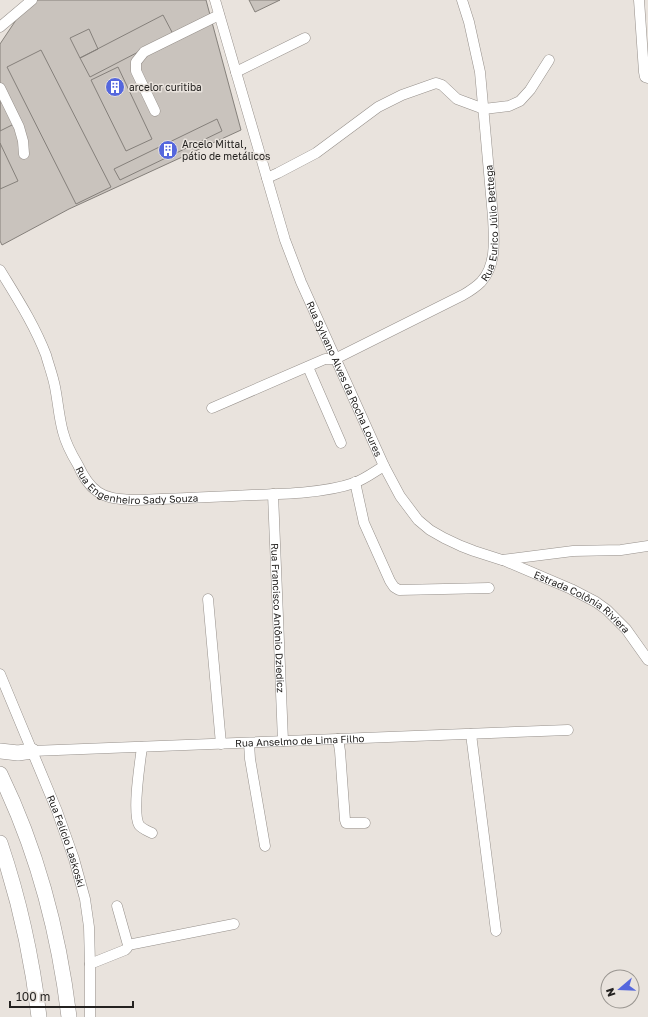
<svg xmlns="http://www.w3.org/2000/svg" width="648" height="1017" viewBox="0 0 648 1017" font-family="'Golos Text',sans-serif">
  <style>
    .building { fill: #c9c3bd; stroke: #85807b }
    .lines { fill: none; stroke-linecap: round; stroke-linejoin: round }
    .minor-casing { stroke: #96908b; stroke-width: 11 }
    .highway-casing { stroke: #96908b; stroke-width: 16 }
    .minor { stroke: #fff; stroke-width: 10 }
    .highway { stroke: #fff; stroke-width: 15 }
    .labels { text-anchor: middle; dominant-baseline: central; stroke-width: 3; stroke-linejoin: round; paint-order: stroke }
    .poi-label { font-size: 10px; fill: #242220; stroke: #e9e3dd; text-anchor: start }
    .street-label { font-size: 10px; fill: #242220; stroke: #e9e3dd }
  </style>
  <rect width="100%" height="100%" fill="#e9e3dd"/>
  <path class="building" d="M36 0H206L241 130 69 209 2 245 0 241V44L26 5Z
    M249 0H280L255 12Z
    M163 15 173 34 90 77 80 58Z
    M89 29 98 49 80 58 70 38Z
    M41 50 111 187 76 204 7 67Z
    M118 67 152 139 126 151 91 80Z
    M0 96 14 124 0 131Z
    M217 119 222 131 120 180 114 169Z
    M0 143 18 181 0 189Z"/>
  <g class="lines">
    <defs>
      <g id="minor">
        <path id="s1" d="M215 0 285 240 301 282 384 466 400 496 418 520 430 530 444 538 461 546 474 551 502 560 573 551 621 550 648 546"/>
        <path d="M639 0 644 72 645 77 648 78"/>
        <path d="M0 27 32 0"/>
        <path d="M236 72 305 38"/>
        <path d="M0 88 19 127 23 141 24 154"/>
        <path d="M155 111 136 71V62L144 52 219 15"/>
        <path d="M267 178 278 173 316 153 378 107 402 95 436 83 442 85 457 99 484 109 509 106 520 101 530 90 549 60"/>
        <path id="s2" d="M0 270C17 298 34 324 46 355 49 366 53 376 55 387 58 402 59 418 63 432 66 444 72 455 78 465 83 476 88 485 98 492 108 499 121 499 133 500 172 499 212 497 252 495 283 494 325 493 354 483 365 479 374 472 384 466"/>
        <path d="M308 367 341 443"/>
        <path id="s3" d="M212 408 325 359H335L463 295C470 291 476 287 481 282 497 265 494 238 493 217L480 72 469 22 462 0"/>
        <path d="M355 482 364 523 390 581 394 587 399 590 489 588"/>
        <path id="s4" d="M273 494 283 741"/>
        <path id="s5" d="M503 560 571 589 596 602 607 610 626 629 648 660"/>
        <path d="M208 599 221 744"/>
        <path id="s6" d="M0 674 57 811 74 859 85 899 89 927 90 964V1017"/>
        <path d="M471 734 496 931"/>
        <path d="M338 739 340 751 345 820 346 823H365"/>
        <path d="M249 743 250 759 265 846"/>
        <path d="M142 747C140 763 132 812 139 825 142 829 148 831 152 833"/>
        <path id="s7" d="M32 751 568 730"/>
        <path d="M128 945 234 924"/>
        <path d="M90 964 125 950 127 948 128 945 117 906"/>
      </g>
      <path id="highway" d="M0 751 18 753 32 751
        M0 774C37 850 59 934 69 1017
        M0 843C19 899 32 958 39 1017"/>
    </defs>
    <use href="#minor" class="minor-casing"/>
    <use href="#highway" class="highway-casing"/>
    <use href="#minor" class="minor"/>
    <use href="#highway" class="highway"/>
  </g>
  <defs>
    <symbol id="building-disc" viewBox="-11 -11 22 22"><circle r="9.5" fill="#5567dd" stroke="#e9e3dd"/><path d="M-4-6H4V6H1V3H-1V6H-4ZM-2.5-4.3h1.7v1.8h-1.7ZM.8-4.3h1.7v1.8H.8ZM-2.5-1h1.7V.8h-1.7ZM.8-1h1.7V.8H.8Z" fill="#fff"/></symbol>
  </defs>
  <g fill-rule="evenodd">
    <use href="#building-disc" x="104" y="76" width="22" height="22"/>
    <use href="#building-disc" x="157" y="139" width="22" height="22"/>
  </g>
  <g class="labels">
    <g class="poi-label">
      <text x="129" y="87">arcelor curitiba</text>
      <text x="182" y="144">Arcelo Mittal,<tspan x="182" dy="12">pátio de metálicos</tspan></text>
    </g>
    <g class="street-label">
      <text stroke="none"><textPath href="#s3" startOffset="360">Rua Eurico Júlio Bettega</textPath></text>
      <text stroke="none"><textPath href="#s1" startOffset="401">Rua Sylvano Alves da Rocha Loures</textPath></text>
      <text stroke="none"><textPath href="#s2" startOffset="281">Rua Engenheiro Sady Souza</textPath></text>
      <text stroke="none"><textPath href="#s5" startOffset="90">Estrada Colônia Riviera</textPath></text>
      <text stroke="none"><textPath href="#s4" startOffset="124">Rua Francisco Antônio Dziedicz</textPath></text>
      <text stroke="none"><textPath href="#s7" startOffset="268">Rua Anselmo de Lima Filho</textPath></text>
      <text stroke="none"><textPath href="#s6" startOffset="180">Rua Felício Laskoski</textPath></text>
    </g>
  </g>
  <g transform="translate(620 989) rotate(251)"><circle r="19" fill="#e9e3dd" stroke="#9a9691"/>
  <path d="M0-3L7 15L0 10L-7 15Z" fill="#5567dd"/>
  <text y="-6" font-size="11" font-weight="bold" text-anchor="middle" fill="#242220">N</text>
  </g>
  <path d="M10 1001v6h123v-6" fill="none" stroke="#242220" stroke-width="2"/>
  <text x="16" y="1001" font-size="12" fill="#242220" stroke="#e9e3dd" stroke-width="3" paint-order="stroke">100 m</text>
</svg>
